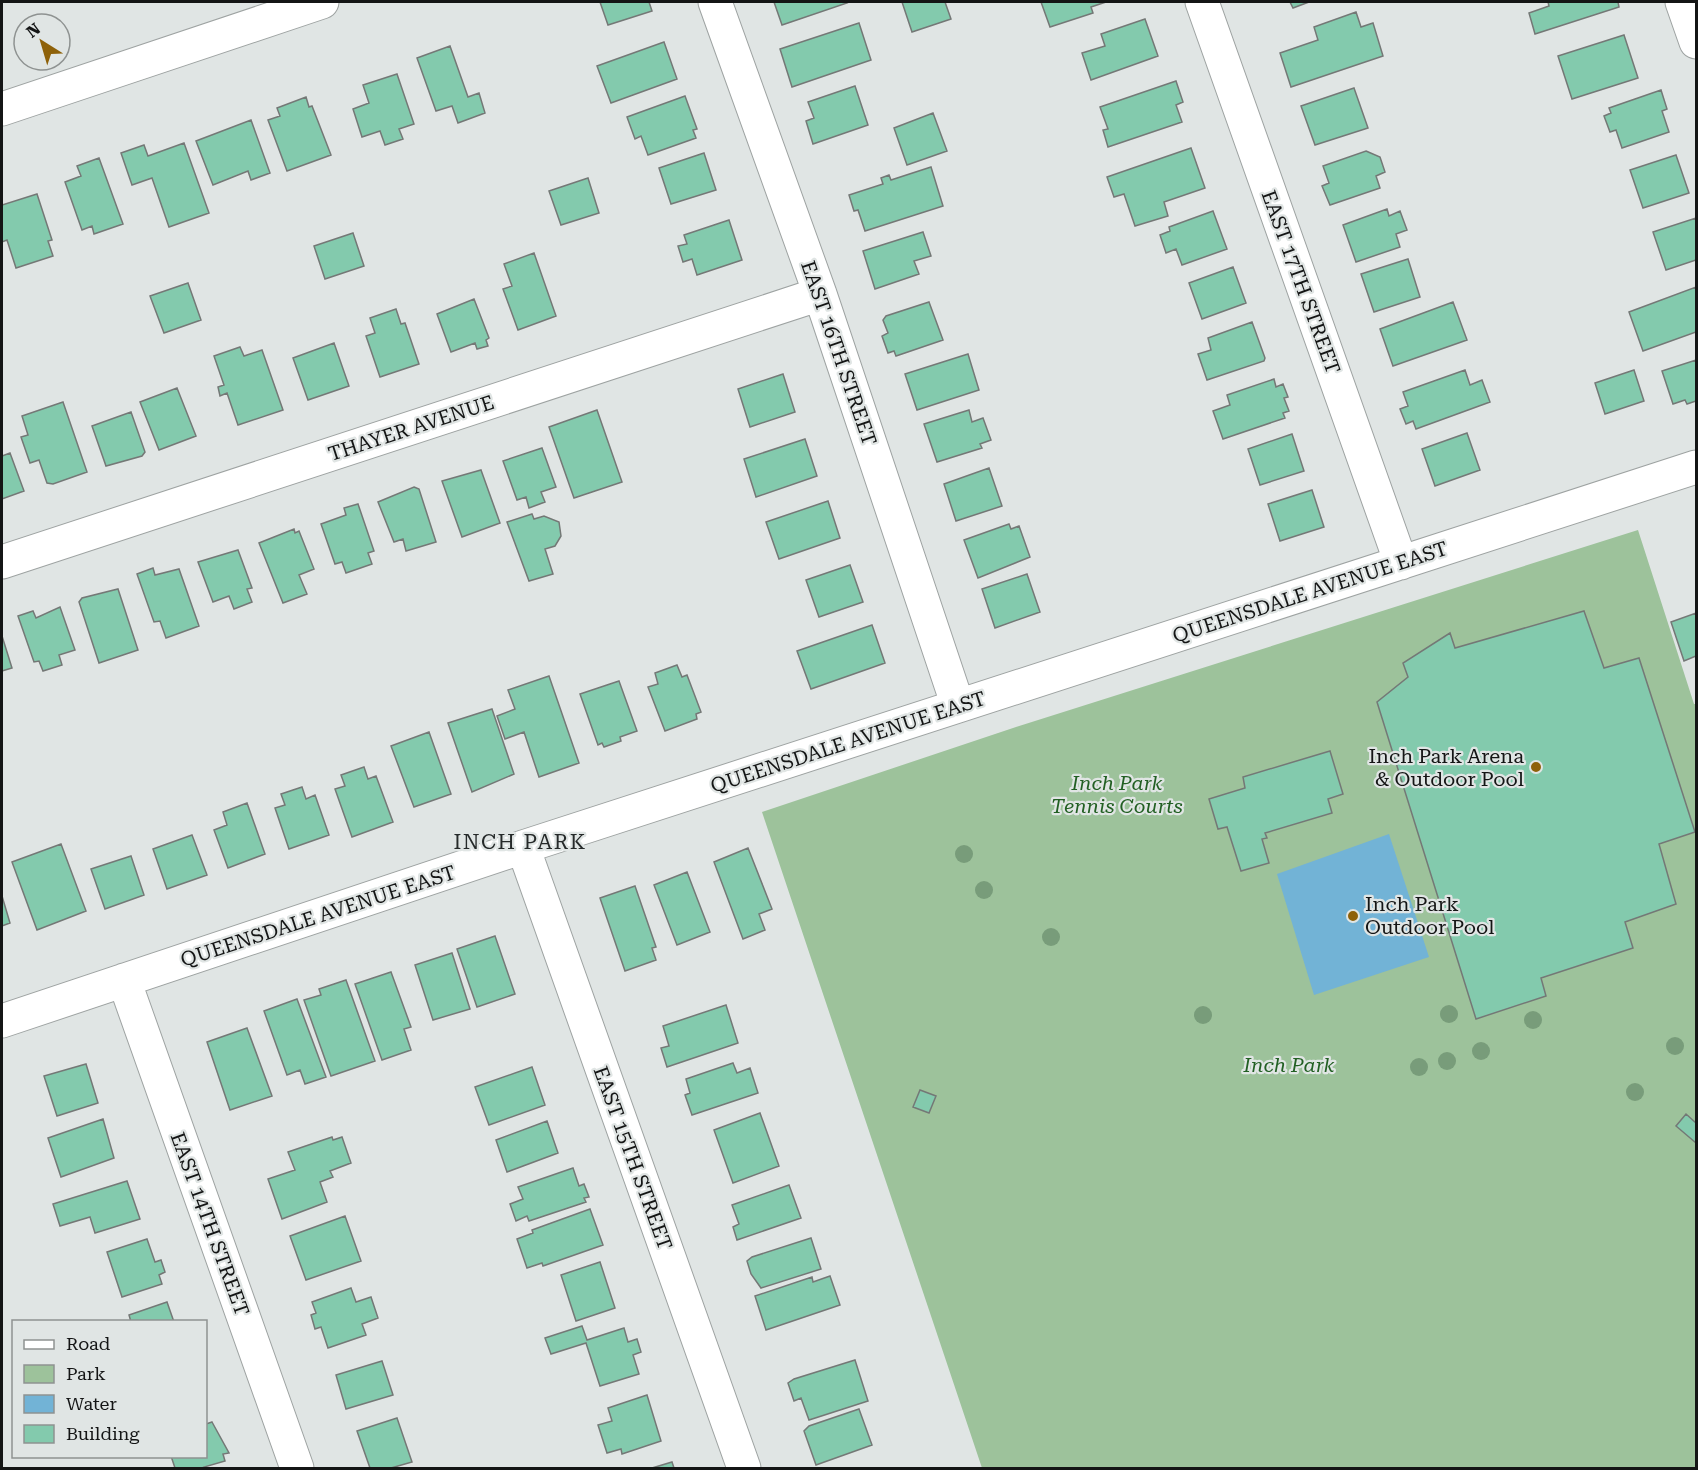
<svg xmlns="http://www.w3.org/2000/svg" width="1698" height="1470" viewBox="0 0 1698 1470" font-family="'Roboto Serif',serif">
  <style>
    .green { fill: #9dc29b }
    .water { fill: #72b3d6 }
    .building { fill: #83caad; stroke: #747876; stroke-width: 1.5 }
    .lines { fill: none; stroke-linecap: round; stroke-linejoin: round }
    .minor-casing { stroke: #9ea3a2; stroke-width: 35 }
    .minor { stroke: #fff; stroke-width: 33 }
    .tree { fill: #789c7a }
    .poi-dot { fill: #8e6109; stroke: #e0e5e4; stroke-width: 2 }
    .labels { text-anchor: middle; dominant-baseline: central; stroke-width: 4.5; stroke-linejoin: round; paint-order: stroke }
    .street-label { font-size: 20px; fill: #141515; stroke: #e0e5e4 }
    .poi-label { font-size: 20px; fill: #141515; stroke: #e0e5e4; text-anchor: end }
    .park-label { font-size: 20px; font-style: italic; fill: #226023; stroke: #e0e5e4 }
    .neighbourhood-label { font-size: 21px; letter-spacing: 1.5px; fill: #262a2a; stroke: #e0e5e4 }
  </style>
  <rect width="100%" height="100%" fill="#e0e5e4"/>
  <path class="green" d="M1638 530 1694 704H1696V1468H982L762 812 1016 727Z"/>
  <path class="water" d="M1389 834 1429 957 1314 995 1277 874Z"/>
  <path class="building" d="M600 2H649L652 11 608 25Z
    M774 2H846L847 3 782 25Z
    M902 2H945L951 19 912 32Z
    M1041 2H1106L1091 7 1093 13 1050 27Z
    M1290 2H1309L1293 8Z
    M1548 2H1618L1619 7 1535 34 1529 13 1549 6Z
    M1356 12 1361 27 1373 23 1383 56 1291 87 1280 53 1318 40 1314 27Z
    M1145 19 1158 56 1091 80 1082 53 1105 46 1101 34Z
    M859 23 871 60 792 87 780 49Z
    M1624 35 1638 78 1572 99 1558 56Z
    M664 42 677 79 611 103 597 66Z
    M450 46 468 97 479 93 485 113 458 123 452 106 436 111 417 58Z
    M397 74 414 124 399 129 403 139 385 145 380 131 362 137 353 109 369 103 363 85Z
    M1176 81 1183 102 1176 105 1182 122 1108 147 1103 130 1108 129 1100 107Z
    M855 86 868 125 813 144 806 121 814 118 808 102Z
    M1354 88 1368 128 1315 145 1301 106Z
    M1661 90 1667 109 1662 111 1669 132 1622 148 1616 130 1610 132 1604 116 1611 113 1609 108Z
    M685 96 697 129 693 130 696 138 648 155 641 136 635 139 627 117Z
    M306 97 309 107 312 106 331 155 287 171 268 120 280 116 277 108Z
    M933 113 947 151 907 165 894 128Z
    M251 120 270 173 251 180 248 171 213 185 196 141Z
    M184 143 209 213 169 227 152 178 132 185 121 153 144 145 148 156Z
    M1191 148 1205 188 1164 202 1168 216 1135 226 1124 194 1114 197 1107 177Z
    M1366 151 1380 157 1385 172 1376 176 1380 188 1330 205 1322 186 1329 183 1323 166Z
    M704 153 716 190 671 204 659 168Z
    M1676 155 1689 193 1643 208 1630 170Z
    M99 158 123 224 94 234 92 226 82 230 65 182 81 176 77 166Z
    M931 167 943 206 865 231 858 210 854 211 849 195 883 184 881 178 889 175 891 180Z
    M588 178 599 213 561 225 549 191Z
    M37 194 52 240 48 241 53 256 16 268 7 240 2 242V205Z
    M1387 209 1389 216 1400 211 1407 230 1396 234 1400 247 1356 262 1343 225Z
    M1213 211 1227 249 1182 265 1176 249 1166 253 1160 235 1170 231 1169 227Z
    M1696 218V260L1666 270 1653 232Z
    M729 220 742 260 697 275 692 259 683 262 678 246 687 244 684 235Z
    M923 232 931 256 914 261 919 274 875 289 863 251Z
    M353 233 364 266 325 279 314 246Z
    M534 253 556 316 518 330 503 289 512 286 504 264Z
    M1408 259 1420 297 1374 312 1361 274Z
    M1233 267 1246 303 1202 319 1189 283Z
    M188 283 201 320 164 333 150 296Z
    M1696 287V332L1643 351 1629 312Z
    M474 299 489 338 486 340 488 346 477 349 475 343 451 352 437 314Z
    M929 302 943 340 896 356 894 351 888 353 882 336 888 333 883 320 886 316Z
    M1453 302 1467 340 1393 366 1380 329Z
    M396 309 401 324 405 323 419 364 380 377 366 336 375 333 370 318Z
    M1252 322 1265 358 1264 361 1207 380 1198 354 1211 350 1208 338Z
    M334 343 349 386 308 400 293 358Z
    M240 347 244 356 262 350 283 410 238 425 227 393 220 396 218 387 224 385 214 356Z
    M968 354 979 390 917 410 905 374Z
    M1696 360V401L1687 404 1685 400 1673 404 1662 371Z
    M1465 370 1470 385 1482 380 1490 402 1416 429 1413 421 1406 424 1400 409 1408 406 1403 392Z
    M1634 370 1644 401 1605 414 1595 383Z
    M783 374 795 412 750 427 738 389Z
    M1274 379 1276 387 1283 384 1288 397 1284 398 1289 411 1283 413 1285 418 1223 439 1213 411 1230 405 1227 395Z
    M177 388 196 436 159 450 140 402Z
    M63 402 87 472 53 484 47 483 39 460 30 463 21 437 28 435 22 416Z
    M597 410 622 482 574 498 549 427Z
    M969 410 972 422 983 418 991 440 980 444 982 448 937 462 924 424Z
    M131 412 145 452 142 456 106 466 92 426Z
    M1467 433 1480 470 1435 486 1422 449Z
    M1292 434 1304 471 1260 485 1248 449Z
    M805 439 817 476 756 497 744 459Z
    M542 448 556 487 541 492 545 502 529 508 526 497 517 500 503 461Z
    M10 453 24 491 2 499V456Z
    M989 468 1002 506 956 521 944 484Z
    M481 470 500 523 462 537 442 481Z
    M414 487 419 489 436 542 406 551 403 539 394 542 378 502Z
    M1312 490 1324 527 1280 541 1268 504Z
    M828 501 840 538 779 559 766 522Z
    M358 504 374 551 368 553 372 564 346 573 342 562 335 564 321 524 346 515 344 508Z
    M532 514 534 519 544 516 559 522 561 536 555 546 545 549 553 574 529 581 507 522Z
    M1009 524 1011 529 1019 526 1030 557 978 578 964 540Z
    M294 529 295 533 299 531 314 569 299 575 307 594 283 603 259 543Z
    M238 550 252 588 247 589 252 602 234 609 229 596 213 602 198 562Z
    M850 565 863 602 819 617 806 580Z
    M153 568 155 575 179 569 199 626 166 638 160 621 154 622 137 574Z
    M1027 574 1040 612 995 628 982 589Z
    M118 589 138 650 99 663 79 602 82 598Z
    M60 607 75 650 59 655 62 665 43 671 39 661 34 662 18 616 33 611 36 618Z
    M1584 611 1604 668 1639 658 1695 832 1659 844 1676 904 1625 922 1633 948 1541 978 1546 996 1476 1019 1377 702 1408 677 1403 663 1450 633 1455 648Z
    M1696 613V656L1684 661 1671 622Z
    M872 625 885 663 811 689 797 651Z
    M2 636 12 668 2 671Z
    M677 665 682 677 687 675 701 712 696 714 697 719 665 731 648 687 658 684 655 673Z
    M549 676 579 763 539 777 524 732 505 739 497 716 515 709 508 690Z
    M619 681 637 731 620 737 621 741 604 747 602 743 598 745 580 694Z
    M492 709 514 774 472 792 448 723Z
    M429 732 451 794 414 807 391 746Z
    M1330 751 1343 794 1328 799 1332 813 1265 833 1267 838 1262 839 1269 863 1241 871 1227 827 1218 829 1209 799 1245 788 1243 777Z
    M364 767 368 779 376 776 393 822 352 837 335 789 345 786 341 775Z
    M302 787 306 799 315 795 329 835 289 849 275 808 285 805 281 794Z
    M247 803 265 854 228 868 214 830 227 825 223 812Z
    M192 835 207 875 167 889 153 849Z
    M61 844 86 911 37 930 12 862Z
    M748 848 772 909 759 914 765 930 743 939 714 862Z
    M131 856 144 895 105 909 91 869Z
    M687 872 710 932 677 945 654 885Z
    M635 886 656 947 652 948 656 960 625 971 600 898Z
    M2 896 10 923 2 926Z
    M495 936 515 994 477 1007 457 949Z
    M452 953 470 1009 433 1020 415 965Z
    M391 972 411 1027 404 1029 411 1050 382 1060 355 984Z
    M346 980 375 1061 331 1076 304 1000 321 995 319 989Z
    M297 999 326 1077 305 1084 300 1070 287 1075 264 1011Z
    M726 1005 738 1043 667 1067 661 1048 669 1046 663 1026Z
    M247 1028 272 1096 230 1110 207 1042Z
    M733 1063 737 1073 750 1068 758 1093 692 1115 685 1095 690 1093 686 1079Z
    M86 1064 98 1103 57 1116 44 1076Z
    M532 1067 545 1105 489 1125 475 1087Z
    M920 1090 936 1096 929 1113 913 1107Z
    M760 1113 779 1166 733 1183 714 1130Z
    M1686 1114 1696 1123V1143L1676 1126Z
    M103 1119 114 1158 61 1177 48 1138Z
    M547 1121 558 1153 507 1172 496 1140Z
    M332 1137 333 1140 342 1137 351 1163 330 1171 333 1177 320 1182 327 1202 282 1219 268 1179 295 1170 288 1152Z
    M573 1168 579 1186 584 1184 589 1197 584 1198 586 1202 529 1221 527 1216 516 1221 510 1204 523 1199 518 1187Z
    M127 1181 140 1219 95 1233 90 1217 60 1226 53 1204Z
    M789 1185 801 1218 737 1240 733 1227 739 1224 732 1205Z
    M590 1209 603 1245 543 1266 542 1263 527 1268 517 1239 533 1233 532 1230Z
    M345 1216 361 1261 306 1280 290 1236Z
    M811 1238 821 1269 761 1288 751 1274 747 1261 752 1257Z
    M147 1239 155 1262 161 1260 165 1272 159 1275 162 1284 122 1297 107 1252Z
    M600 1262 615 1308 576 1321 561 1275Z
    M830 1276 840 1305 766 1330 755 1296 812 1277 813 1282Z
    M351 1288 356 1302 371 1297 378 1318 362 1324 366 1335 328 1348 321 1327 315 1329 311 1315 316 1313 312 1302Z
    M167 1302 174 1322H131L129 1315Z
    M582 1326 587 1340 624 1328 628 1342 637 1339 641 1352 633 1355 639 1374 600 1386 586 1343 551 1354 545 1338Z
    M855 1360 868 1401 809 1420 801 1398 794 1401 788 1383 794 1379Z
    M382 1361 393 1395 346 1409 336 1375Z
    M647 1395 661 1441 622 1454 621 1449 607 1453 598 1425 612 1421 608 1408Z
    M859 1409 872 1445 816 1465 804 1431 809 1426Z
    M397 1418 412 1462 391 1468H370L357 1431Z
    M212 1422 229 1453 223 1454 225 1461 204 1467 205 1468H175L171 1456H206V1424Z
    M672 1462 674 1468H652Z"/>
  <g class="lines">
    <defs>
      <path id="minor" d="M715 2 820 294 958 706
        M1202 2 1401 563
        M1682 2 1696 42
        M2 109 322 2
        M2 562 820 294
        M523 847 744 1468
        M124 980 297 1468
        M2 1021 523 847 1696 467"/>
    </defs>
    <use href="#minor" class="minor-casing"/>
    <use href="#minor" class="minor"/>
  </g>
  <g class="tree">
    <circle cx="964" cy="854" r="9"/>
    <circle cx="984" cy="890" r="9"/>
    <circle cx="1051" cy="937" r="9"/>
    <circle cx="1449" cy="1014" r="9"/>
    <circle cx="1203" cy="1015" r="9"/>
    <circle cx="1533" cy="1020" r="9"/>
    <circle cx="1675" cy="1046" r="9"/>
    <circle cx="1481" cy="1051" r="9"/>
    <circle cx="1447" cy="1061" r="9"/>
    <circle cx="1419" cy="1067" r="9"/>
    <circle cx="1635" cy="1092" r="9"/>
  </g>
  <g class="poi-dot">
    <circle cx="1536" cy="767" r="6"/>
    <circle cx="1353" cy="916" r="6"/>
  </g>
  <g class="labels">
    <g class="street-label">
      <text transform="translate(1301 282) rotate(70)">EAST 17TH STREET</text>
      <text transform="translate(839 353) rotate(71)">EAST 16TH STREET</text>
      <text transform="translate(411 428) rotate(-18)">THAYER AVENUE</text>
      <text transform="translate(1310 592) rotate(-18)">QUEENSDALE AVENUE EAST</text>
      <text transform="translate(848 742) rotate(-18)">QUEENSDALE AVENUE EAST</text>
      <text transform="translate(318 916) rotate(-18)">QUEENSDALE AVENUE EAST</text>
      <text transform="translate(633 1158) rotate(70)">EAST 15TH STREET</text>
      <text transform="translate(210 1224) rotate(70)">EAST 14TH STREET</text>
    </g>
    <g class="poi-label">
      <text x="1524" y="756">Inch Park Arena<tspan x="1524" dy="23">&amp; Outdoor Pool</tspan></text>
      <text x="1365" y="904" text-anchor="start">Inch Park<tspan x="1365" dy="23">Outdoor Pool</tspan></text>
    </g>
    <g class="park-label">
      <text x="1117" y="783">Inch Park<tspan x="1117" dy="23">Tennis Courts</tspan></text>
      <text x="1289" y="1065">Inch Park</text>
    </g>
    <g class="neighbourhood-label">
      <text x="520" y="842">INCH PARK</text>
    </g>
  </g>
  <rect width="1698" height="1470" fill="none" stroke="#141515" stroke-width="6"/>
  <rect x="12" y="1320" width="195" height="138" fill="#e0e5e4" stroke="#8e9291" stroke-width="1.5"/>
  <rect x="24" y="1340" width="30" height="9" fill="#ffffff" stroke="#8e9291" stroke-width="1.5"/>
  <text x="66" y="1350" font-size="18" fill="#141515">Road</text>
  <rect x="24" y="1365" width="30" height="18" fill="#9dc29b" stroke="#8e9291" stroke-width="1.5"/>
  <text x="66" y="1380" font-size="18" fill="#141515">Park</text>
  <rect x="24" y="1395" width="30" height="18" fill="#72b3d6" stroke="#8e9291" stroke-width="1.5"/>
  <text x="66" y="1410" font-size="18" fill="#141515">Water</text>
  <rect x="24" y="1425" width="30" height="18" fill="#83caad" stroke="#8e9291" stroke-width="1.5"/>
  <text x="66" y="1440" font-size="18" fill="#141515">Building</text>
  <g transform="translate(42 42) rotate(323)"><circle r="28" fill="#e0e5e4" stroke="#8e9291" stroke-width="1.5"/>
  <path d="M0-4.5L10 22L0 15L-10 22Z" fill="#8e6109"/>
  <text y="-9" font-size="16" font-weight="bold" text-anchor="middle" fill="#141515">N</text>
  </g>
</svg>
